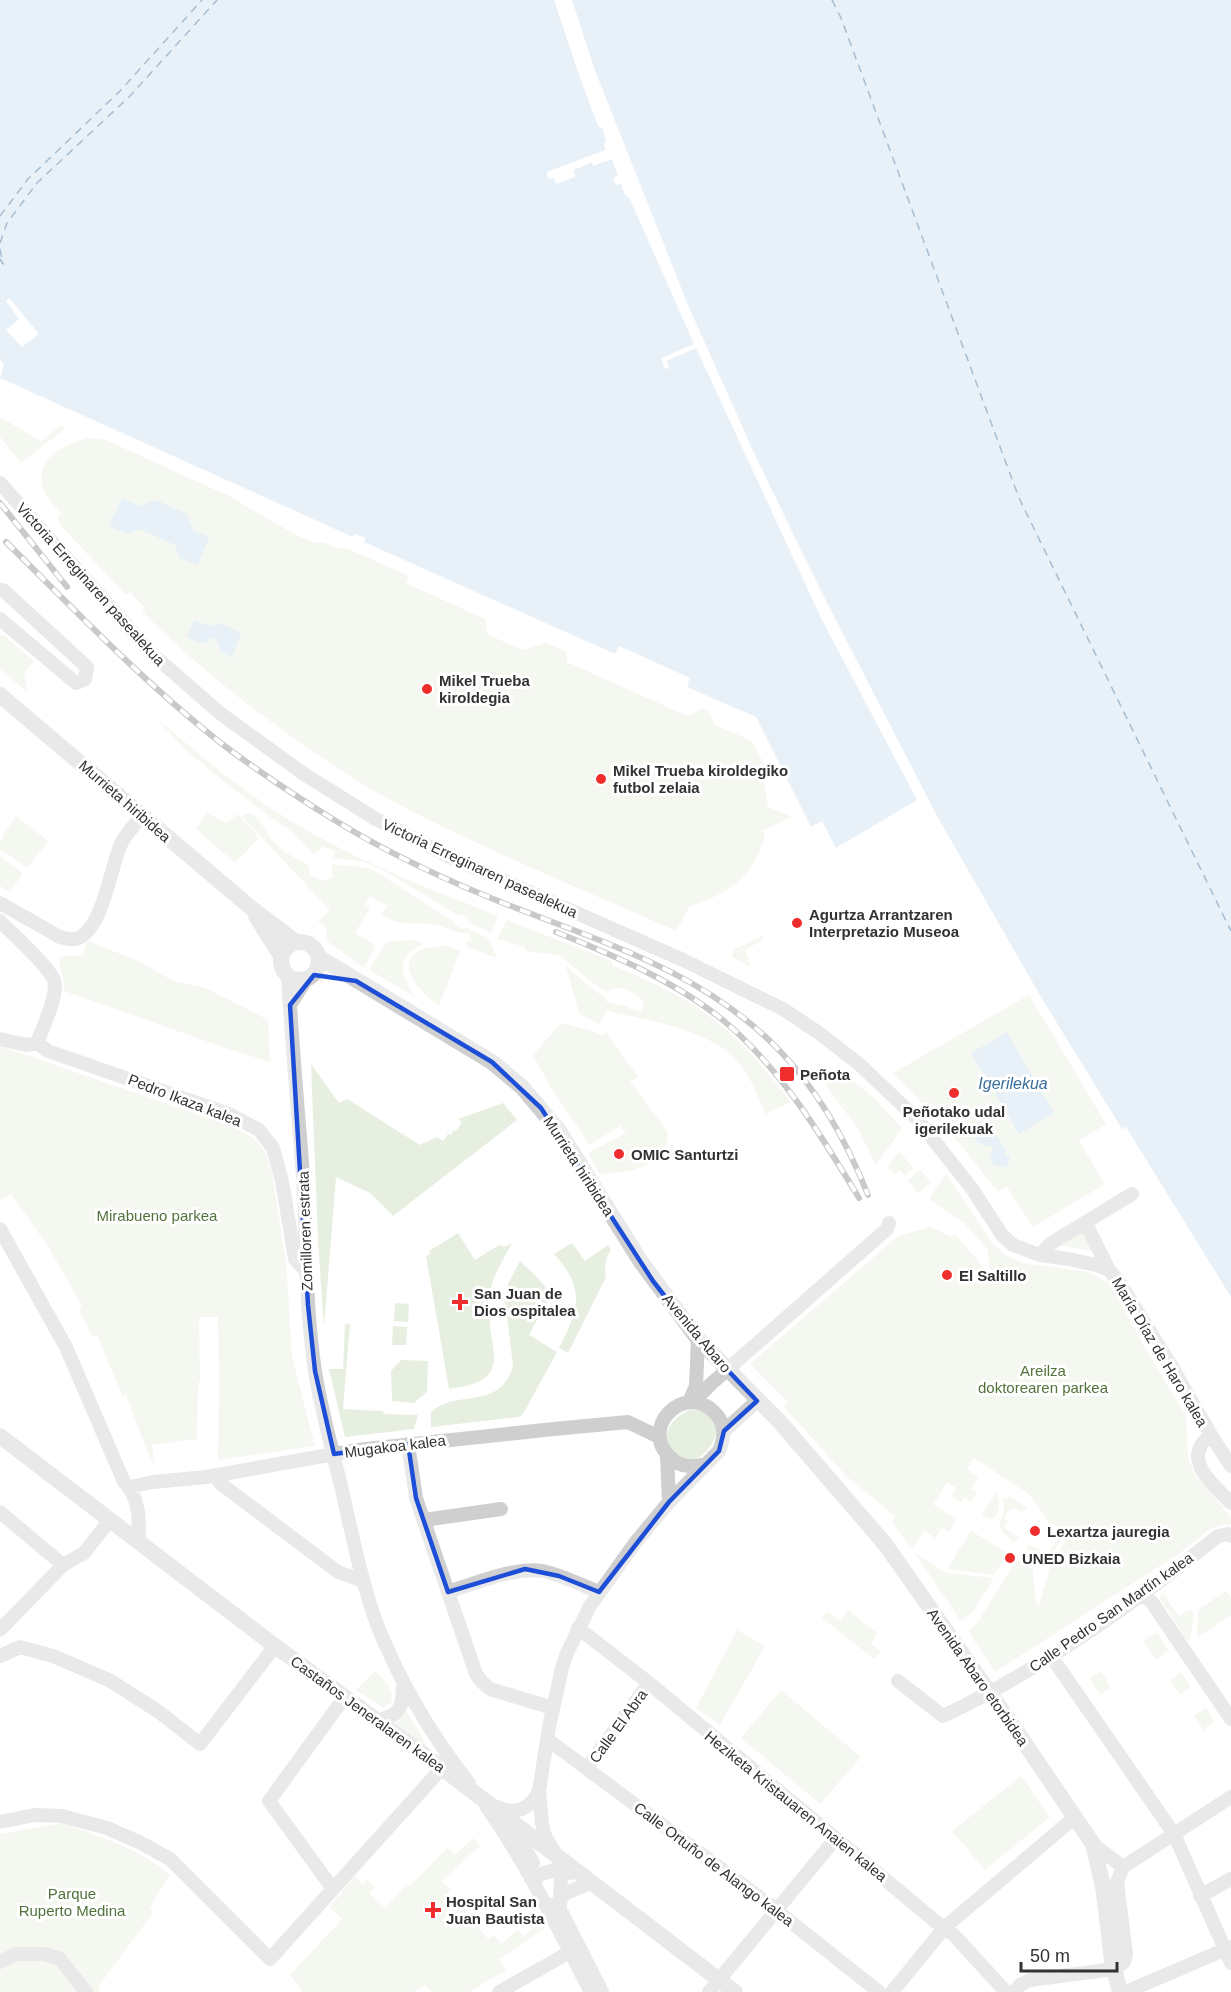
<svg xmlns="http://www.w3.org/2000/svg" width="1231" height="1992" viewBox="0 0 1231 1992" font-family="Helvetica,sans-serif">
  <style>
    .green { fill: #e7efe0 }
    .water { fill: #ccdfef }
    .pier { fill: #fff }
    .lines { fill: none; stroke-linecap: round; stroke-linejoin: round }
    .ferry { stroke: #396e9b; stroke-width: 1.5; stroke-dasharray: 8 6; stroke-linecap: butt }
    .minor { stroke: #cfcfcf; stroke-width: 14 }
    .tertiary { stroke: #cfcfcf; stroke-width: 16 }
    .rail-casing { stroke: #878787; stroke-width: 6 }
    .rail { stroke: #fff; stroke-width: 4; stroke-dasharray: 11; stroke-linecap: butt }
    .marked { fill: none; stroke: #1d4ed8; stroke-width: 4.5; stroke-linejoin: round }
    .poi-dot { fill: #f02d2d; stroke: #fff; stroke-width: 2 }
    .labels { text-anchor: middle; dominant-baseline: central; stroke-width: 6; stroke-linejoin: round; paint-order: stroke }
    .street-label { font-size: 15px; fill: #323232; stroke: #fff }
    .poi-label { font-size: 15px; font-weight: bold; fill: #323232; stroke: #fff; text-anchor: start }
    .park-label { font-size: 15px; fill: #51723b; stroke: #fff }
    .water-label { font-size: 16px; font-style: italic; fill: #396e9b; stroke: #fff }
  </style>
  <rect width="100%" height="100%" fill="#fff"/>
  <path class="green" d="M0 417 41 441 60 426 66 428 21 463 0 437Z
    M89 438 106 440 229 496 296 535 317 543 323 542 340 549 346 548 409 576 406 583 485 619 488 635 524 650 546 643 567 652V662L687 716 703 708 709 711 715 725 752 741 768 772 764 779 768 807 792 817 762 831 765 835C755 875 728 895 690 906L676 931C577 887 475 846 379 794 339 771 303 745 266 718 222 685 180 651 142 611L145 608 130 592 126 595 62 527 57 517 61 513C54 505 44 495 42 484 37 455 67 444 89 438Z
    M2 634 34 661 24 674 28 693 0 669V636Z
    M153 715C202 758 253 800 310 832 369 866 435 891 498 916L491 933 469 922 468 918 461 914 457 915 383 870 362 861 334 858 333 850 323 847 313 854 290 830 271 818 212 772 185 749Z
    M207 813 226 823 238 814 259 838 235 863 196 829Z
    M251 813C261 819 265 831 272 840 281 851 295 858 308 865L310 875 323 881 333 877 332 865 356 866 372 869 454 922 455 925 462 929 466 928 488 938 497 958 467 947 466 942 471 940 469 933C456 935 447 926 433 924 411 921 404 928 381 915L387 906 370 896 365 905 370 908 355 933 376 946 364 968 327 941 326 928 318 921 330 910 244 819 243 814Z
    M16 816 48 841 27 868 0 849V840L4 838 3 835Z
    M0 856 23 873 10 892 0 886Z
    M507 920 612 961V965C634 975 657 984 678 996 725 1021 759 1061 791 1102L765 1114C760 1101 755 1088 748 1076 719 1027 655 1024 606 1010L600 1025 579 1013 566 966 592 989 606 998V1001C611 1004 615 1004 621 1005 629 1006 633 1011 641 1011L644 1001C634 993 618 982 607 992L594 984 559 955 525 951V947L497 939Z
    M762 936 764 939 745 950 751 967 732 957 733 950Z
    M413 940 424 944C395 957 400 974 415 997L369 970 386 942Z
    M87 941 139 961 173 981 206 988 268 1020 270 1062 220 1046 64 991C65 978 59 970 59 957L83 955Z
    M445 945 460 951 439 1005C422 996 392 963 421 950 428 947 438 947 445 945Z
    M1029 995 1106 1124 1079 1141 1105 1184 1033 1227 1007 1187 998 1192 950 1132 893 1073Z
    M561 1023 590 1030 601 1035 606 1032 638 1077 630 1081 668 1133 665 1152C645 1170 626 1173 600 1174L588 1153 626 1133 620 1126 590 1145 551 1088 533 1055Z
    M0 1046 234 1127 256 1140 264 1150 272 1171 286 1262 292 1357 315 1446 218 1460 219 1382 218 1317H199L200 1382 198 1383 197 1439 152 1445 155 1465 151 1461 126 1395H122L97 1335 92 1336 79 1309 82 1306 49 1248 11 1194 0 1201Z
    M311 1064 339 1103 347 1099 420 1145 437 1137 443 1141 448 1134 451 1135 454 1130 456 1131 462 1122 458 1119 503 1103 517 1120 393 1216 370 1193 336 1177 324 1327 318 1240Z
    M839 1069 872 1096 902 1128 876 1165 857 1127 826 1086Z
    M899 1152 914 1168 905 1176 900 1170 894 1174 887 1167Z
    M920 1170 931 1182 918 1193 907 1181Z
    M946 1174 993 1244 1007 1256 1024 1263 1089 1272 1111 1284 1145 1348 1186 1415 1188 1458 1195 1475 1231 1517V1525L1224 1524 1210 1529 1180 1553 995 1672 968 1631 978 1622 1016 1560 1033 1569 1036 1604 1039 1606 1051 1564 1068 1536 1065 1533 1047 1563 1026 1550 1029 1544 1048 1554 1062 1530 1048 1521 1029 1494 974 1458 967 1469 978 1477 971 1489 977 1493 971 1502 964 1497 961 1502 951 1496 956 1488 947 1483 933 1504 956 1519 949 1532 942 1528 935 1538 924 1531 913 1547 907 1543 892 1522 895 1516 847 1477 784 1407 788 1402 750 1364 898 1236 930 1227 952 1237 955 1234 991 1276 988 1250 964 1223 929 1199Z
    M1081 1231 1092 1251 1059 1245Z
    M458 1233 475 1260 499 1245 505 1247 512 1243C503 1260 492 1276 490 1294 489 1304 489 1316 490 1327 492 1346 502 1370 480 1381 471 1386 459 1387 449 1389L426 1256 431 1253 429 1251Z
    M572 1243 585 1261 608 1245 611 1250C605 1259 604 1266 606 1277L568 1353 559 1348C579 1308 586 1290 554 1254Z
    M520 1261C559 1298 553 1290 529 1335L557 1352 523 1414 519 1417 431 1427V1412C458 1388 499 1412 513 1366L505 1300 508 1284Z
    M395 1303 409 1304 408 1322 394 1321Z
    M345 1324H350L343 1409 383 1411 384 1414 418 1415 414 1429 345 1437 329 1369H343Z
    M393 1326 407 1327 406 1345H392Z
    M401 1360 428 1361 427 1392 414 1403 392 1401 391 1371Z
    M693 1409C743 1415 700 1477 677 1457 655 1439 672 1415 693 1409Z
    M996 1493 998 1494C999 1503 1001 1513 993 1519L981 1516Z
    M1009 1496 1027 1508 1023 1513 1014 1508C1008 1510 1005 1514 1005 1520L1008 1521 1004 1528 1019 1538 1014 1543 1003 1532 999 1524 1004 1511 1003 1498 1006 1499Z
    M971 1531 1008 1553 994 1575 947 1569Z
    M914 1552 946 1573 994 1578 972 1613 961 1621Z
    M1226 1591 1231 1598V1615L1197 1638 1198 1610Z
    M1162 1592 1179 1616 1190 1609 1194 1613 1190 1641 1187 1640 1160 1599Z
    M848 1610 877 1633 871 1644 881 1651 874 1659 822 1618 827 1611 840 1621Z
    M737 1630 765 1646 720 1725 696 1708Z
    M1155 1633 1158 1634 1168 1649 1167 1652 1156 1660 1143 1641Z
    M375 1671C385 1681 395 1689 391 1703L383 1708 356 1690Z
    M1101 1671 1111 1688 1100 1695 1089 1678Z
    M1181 1672 1191 1687 1180 1695 1170 1680Z
    M781 1690 861 1757 820 1804 741 1738Z
    M1206 1708 1215 1722 1203 1730 1194 1716Z
    M407 1712 432 1754 391 1724 399 1721Z
    M1021 1776 1050 1817 985 1870 952 1831Z
    M62 1823C97 1835 142 1850 170 1875L150 1907 153 1913 98 1987 101 1992H0V1834Z
    M473 1838 480 1846 442 1881 451 1890 445 1896 456 1908 461 1905 488 1939 494 1935 501 1944 518 1930 524 1936 533 1928 526 1920 535 1913 545 1928 499 1960 506 1970 469 1992H431L426 1985 415 1992H303L290 1975 342 1919 329 1907 355 1876 362 1885 367 1880 375 1887 369 1893 385 1908 407 1884 410 1886 447 1848 455 1855Z"/>
  <path class="water" d="M0 0H554L579 75 598 126 603 129 606 142 604 143 605 150 547 172 548 179 554 178 556 184 575 177 574 170 592 162 593 166 612 159 618 176 613 178 616 185 621 184 625 195 629 197 694 344 661 358 665 369 669 368 667 361 696 348 822 620 917 800 836 848 822 821 811 827 756 717 687 687 690 678 619 646 615 654 364 542 366 538 355 534 353 537 0 378 4 365 0 359Z
    M572 0H1231V1297L1126 1127 1122 1129 1041 997 937 816 821 591 754 453 688 305 594 68Z
    M122 498 141 506 156 500 187 514 193 530 209 537 198 565 179 557 175 545 139 529 128 534 109 526Z
    M194 620 209 626 220 623 241 633 232 657 221 652 216 639 213 638 203 644 187 637Z
    M1007 1032 1054 1113 1019 1134 971 1053Z
    M977 1122 990 1125 1006 1151 1005 1155 1010 1156 1007 1168 994 1165 990 1160 993 1147 979 1144 968 1129Z"/>
  <path class="pier" d="M9 298 39 334 22 347 6 330 19 319 6 301Z"/>
  <g class="lines">
    <path class="ferry" d="M832 0 841 18 1019 498 1231 931
      M0 216 28 179 120 91 202 0
      M0 243 7 223 37 183 130 96 217 0
      M0 249 3 264 0 259"/>
    <path class="minor" d="M0 483 151 653 221 714 304 774 374 818 448 856 683 960 783 1009 819 1033 859 1064 917 1119 973 1190 1002 1235 1013 1245 1040 1255 1069 1259 1096 1265 1109 1270
      M0 590H3L87 667 85 679 76 683 0 619
      M0 903 60 937C68 939 75 941 82 936 105 920 110 867 122 842 127 833 135 824 142 816
      M0 921C13 935 47 964 54 980 59 995 42 1029 37 1043
      M288 977C292 1043 298 1110 303 1176 307 1241 305 1306 315 1371 321 1410 332 1448 341 1486 352 1533 361 1582 378 1627 401 1684 431 1735 469 1783
      M290 1005 306 980
      M0 1039 27 1045 37 1043 48 1051 229 1114 259 1130 273 1148 282 1181 295 1259 306 1271
      M1081 1226 1088 1228 1109 1270 1118 1280 1172 1367 1211 1435 1231 1466
      M0 1229 66 1347 124 1482C140 1497 140 1522 138 1542
      M1040 1255 1050 1244 1132 1194
      M689 1402 696 1386 698 1339
      M693 1402 712 1383 887 1229 889 1223
      M724 1431 757 1401
      M1211 1435C1179 1459 1214 1485 1231 1503
      M408 1444 416 1498 476 1674 482 1682 490 1689 553 1708
      M667 1455 669 1502
      M215 1475 221 1484 338 1572 363 1581
      M130 1487 153 1482 206 1477 357 1450 554 1429 628 1422 659 1437
      M0 1512 63 1565
      M424 1520 501 1509
      M448 1592C473 1584 517 1566 543 1571 562 1575 581 1585 599 1592
      M1141 1595 1151 1601 1231 1719
      M578 1628 649 1683 935 1921 953 1934 1006 1992
      M0 1630 63 1565 84 1553 110 1520
      M0 1656 20 1647 53 1656 109 1680 159 1712 200 1744 275 1646
      M1051 1656 1174 1834 1231 1963
      M898 1681 943 1716C1042 1669 1133 1604 1218 1536L1228 1534 1231 1536
      M375 1721C401 1715 402 1710 403 1685
      M547 1739 767 1903 879 1992
      M587 1768 649 1683
      M486 1806C527 1864 558 1929 591 1992
      M498 1807C516 1816 530 1809 539 1791
      M0 1822 35 1815 62 1816 107 1828 139 1842 170 1859 270 1959 442 1768
      M512 1823 533 1863
      M1093 1844 1123 1867
      M535 1883 538 1875 551 1871 570 1873
      M333 1889 269 1801 344 1698
      M1200 1896 1231 1879
      M561 1898 566 1893 591 1883
      M554 1904 563 1915 602 1992
      M560 1910 561 1871 558 1858 545 1836 542 1824 539 1791 549 1727 562 1668 567 1653 590 1606 635 1543 669 1502 719 1451C725 1437 726 1423 714 1412 683 1381 638 1430 671 1458 681 1468 693 1467 706 1464
      M0 1962 16 1954H44L60 1959 86 1992
      M499 1992 570 1952
      M709 1992 836 1838
      M892 1992 945 1927 1074 1818
      M1014 1992 1020 1985 1030 1980 1114 1969 1124 1962 1126 1954 1117 1882 1123 1867 1231 1797
      M1126 1992 1231 1947"/>
    <path class="tertiary" d="M0 695 250 907 296 942
      M256 916 281 956
      M281 961a19 19 0 1 1 38 0a19 19 0 1 1-38 0Z
      M320 958 492 1062 522 1087 559 1131 641 1262 698 1339 779 1421 885 1544 1011 1723 1093 1844 1103 1886 1112 1960 1120 1992
      M0 1436 275 1646 442 1768 735 1992"/>
    <defs>
      <path id="rail" d="M0 503 67 587
        M6 542C78 613 149 688 230 750 264 775 300 799 336 821 393 856 454 884 516 908 611 945 705 974 778 1049 818 1090 847 1142 868 1195
        M556 932C615 956 675 981 724 1021 781 1069 821 1135 859 1198"/>
    </defs>
    <use href="#rail" class="rail-casing"/>
    <use href="#rail" class="rail"/>
  </g>
  <path d="M0 0H1231V1992H0ZM314 975 356 981 492 1062 541 1108 653 1281 698 1339 757 1401 724 1431 719 1451 669 1502 599 1592 559 1576 525 1569 448 1592 416 1498 408 1444 334 1454 315 1371 308 1305 290 1005Z" fill="#fff" fill-opacity=".55" fill-rule="evenodd"/>
  <path class="marked" d="M314 975 356 981 492 1062 541 1108 653 1281 698 1339 757 1401 724 1431 719 1451 669 1502 599 1592 559 1576 525 1569 448 1592 416 1498 408 1444 334 1454 315 1371 308 1305 290 1005Z"/>
  <g class="poi-dot">
    <circle cx="427" cy="689" r="6"/>
    <circle cx="601" cy="779" r="6"/>
    <circle cx="797" cy="923" r="6"/>
    <rect x="779" y="1066" width="16" height="16" rx="3"/>
    <circle cx="954" cy="1093" r="6"/>
    <circle cx="619" cy="1154" r="6"/>
    <circle cx="947" cy="1275" r="6"/>
    <path d="M457 1293h6v6h6v6h-6v6h-6v-6h-6v-6h6z"/>
    <circle cx="1035" cy="1531" r="6"/>
    <circle cx="1010" cy="1558" r="6"/>
    <path d="M430 1901h6v6h6v6h-6v6h-6v-6h-6v-6h6z"/>
  </g>
  <g class="labels">
    <g class="street-label">
      <text transform="translate(91 584) rotate(48)">Victoria Erreginaren pasealekua</text>
      <text transform="translate(125 801) rotate(41)">Murrieta hiribidea</text>
      <text transform="translate(480 868) rotate(25)">Victoria Erreginaren pasealekua</text>
      <text transform="translate(185 1100) rotate(21)">Pedro Ikaza kalea</text>
      <text transform="translate(579 1166) rotate(57)">Murrieta hiribidea</text>
      <text transform="translate(305 1231) rotate(-92)">Zomilloren estrata</text>
      <text transform="translate(697 1333) rotate(50)">Avenida Abaro</text>
      <text transform="translate(1160 1352) rotate(59)">María Díaz de Haro kalea</text>
      <text transform="translate(395 1446) rotate(-7)">Mugakoa kalea</text>
      <text transform="translate(1111 1612) rotate(-35)">Calle Pedro San Martín kalea</text>
      <text transform="translate(978 1677) rotate(55)">Avenida Abaro etorbidea</text>
      <text transform="translate(368 1714) rotate(36)">Castaños Jeneralaren kalea</text>
      <text transform="translate(618 1726) rotate(-54)">Calle El Abra</text>
      <text transform="translate(796 1806) rotate(39)">Heziketa Kristauaren Anaien kalea</text>
      <text transform="translate(714 1864) rotate(37)">Calle Ortuño de Alango kalea</text>
    </g>
    <g class="poi-label">
      <text x="439" y="680">Mikel Trueba<tspan x="439" dy="17">kiroldegia</tspan></text>
      <text x="613" y="770">Mikel Trueba kiroldegiko<tspan x="613" dy="17">futbol zelaia</tspan></text>
      <text x="809" y="914">Agurtza Arrantzaren<tspan x="809" dy="17">Interpretazio Museoa</tspan></text>
      <text x="800" y="1074">Peñota</text>
      <text x="954" y="1111" text-anchor="middle">Peñotako udal<tspan x="954" dy="17">igerilekuak</tspan></text>
      <text x="631" y="1154">OMIC Santurtzi</text>
      <text x="959" y="1275">El Saltillo</text>
      <text x="474" y="1293">San Juan de<tspan x="474" dy="17">Dios ospitalea</tspan></text>
      <text x="1047" y="1531">Lexartza jauregia</text>
      <text x="1022" y="1558">UNED Bizkaia</text>
      <text x="446" y="1901">Hospital San<tspan x="446" dy="17">Juan Bautista</tspan></text>
    </g>
    <g class="park-label">
      <text x="157" y="1215">Mirabueno parkea</text>
      <text x="1043" y="1370">Areilza<tspan x="1043" dy="17">doktorearen parkea</tspan></text>
      <text x="72" y="1893">Parque<tspan x="72" dy="17">Ruperto Medina</tspan></text>
    </g>
    <g class="water-label">
      <text x="1013" y="1083">Igerilekua</text>
    </g>
  </g>
  <path d="M1021 1962v9h96v-9" fill="none" stroke="#323232" stroke-width="3"/>
  <text x="1030" y="1962" font-size="18" fill="#323232" stroke="#ffffff" stroke-width="4.5" paint-order="stroke">50 m</text>
</svg>
